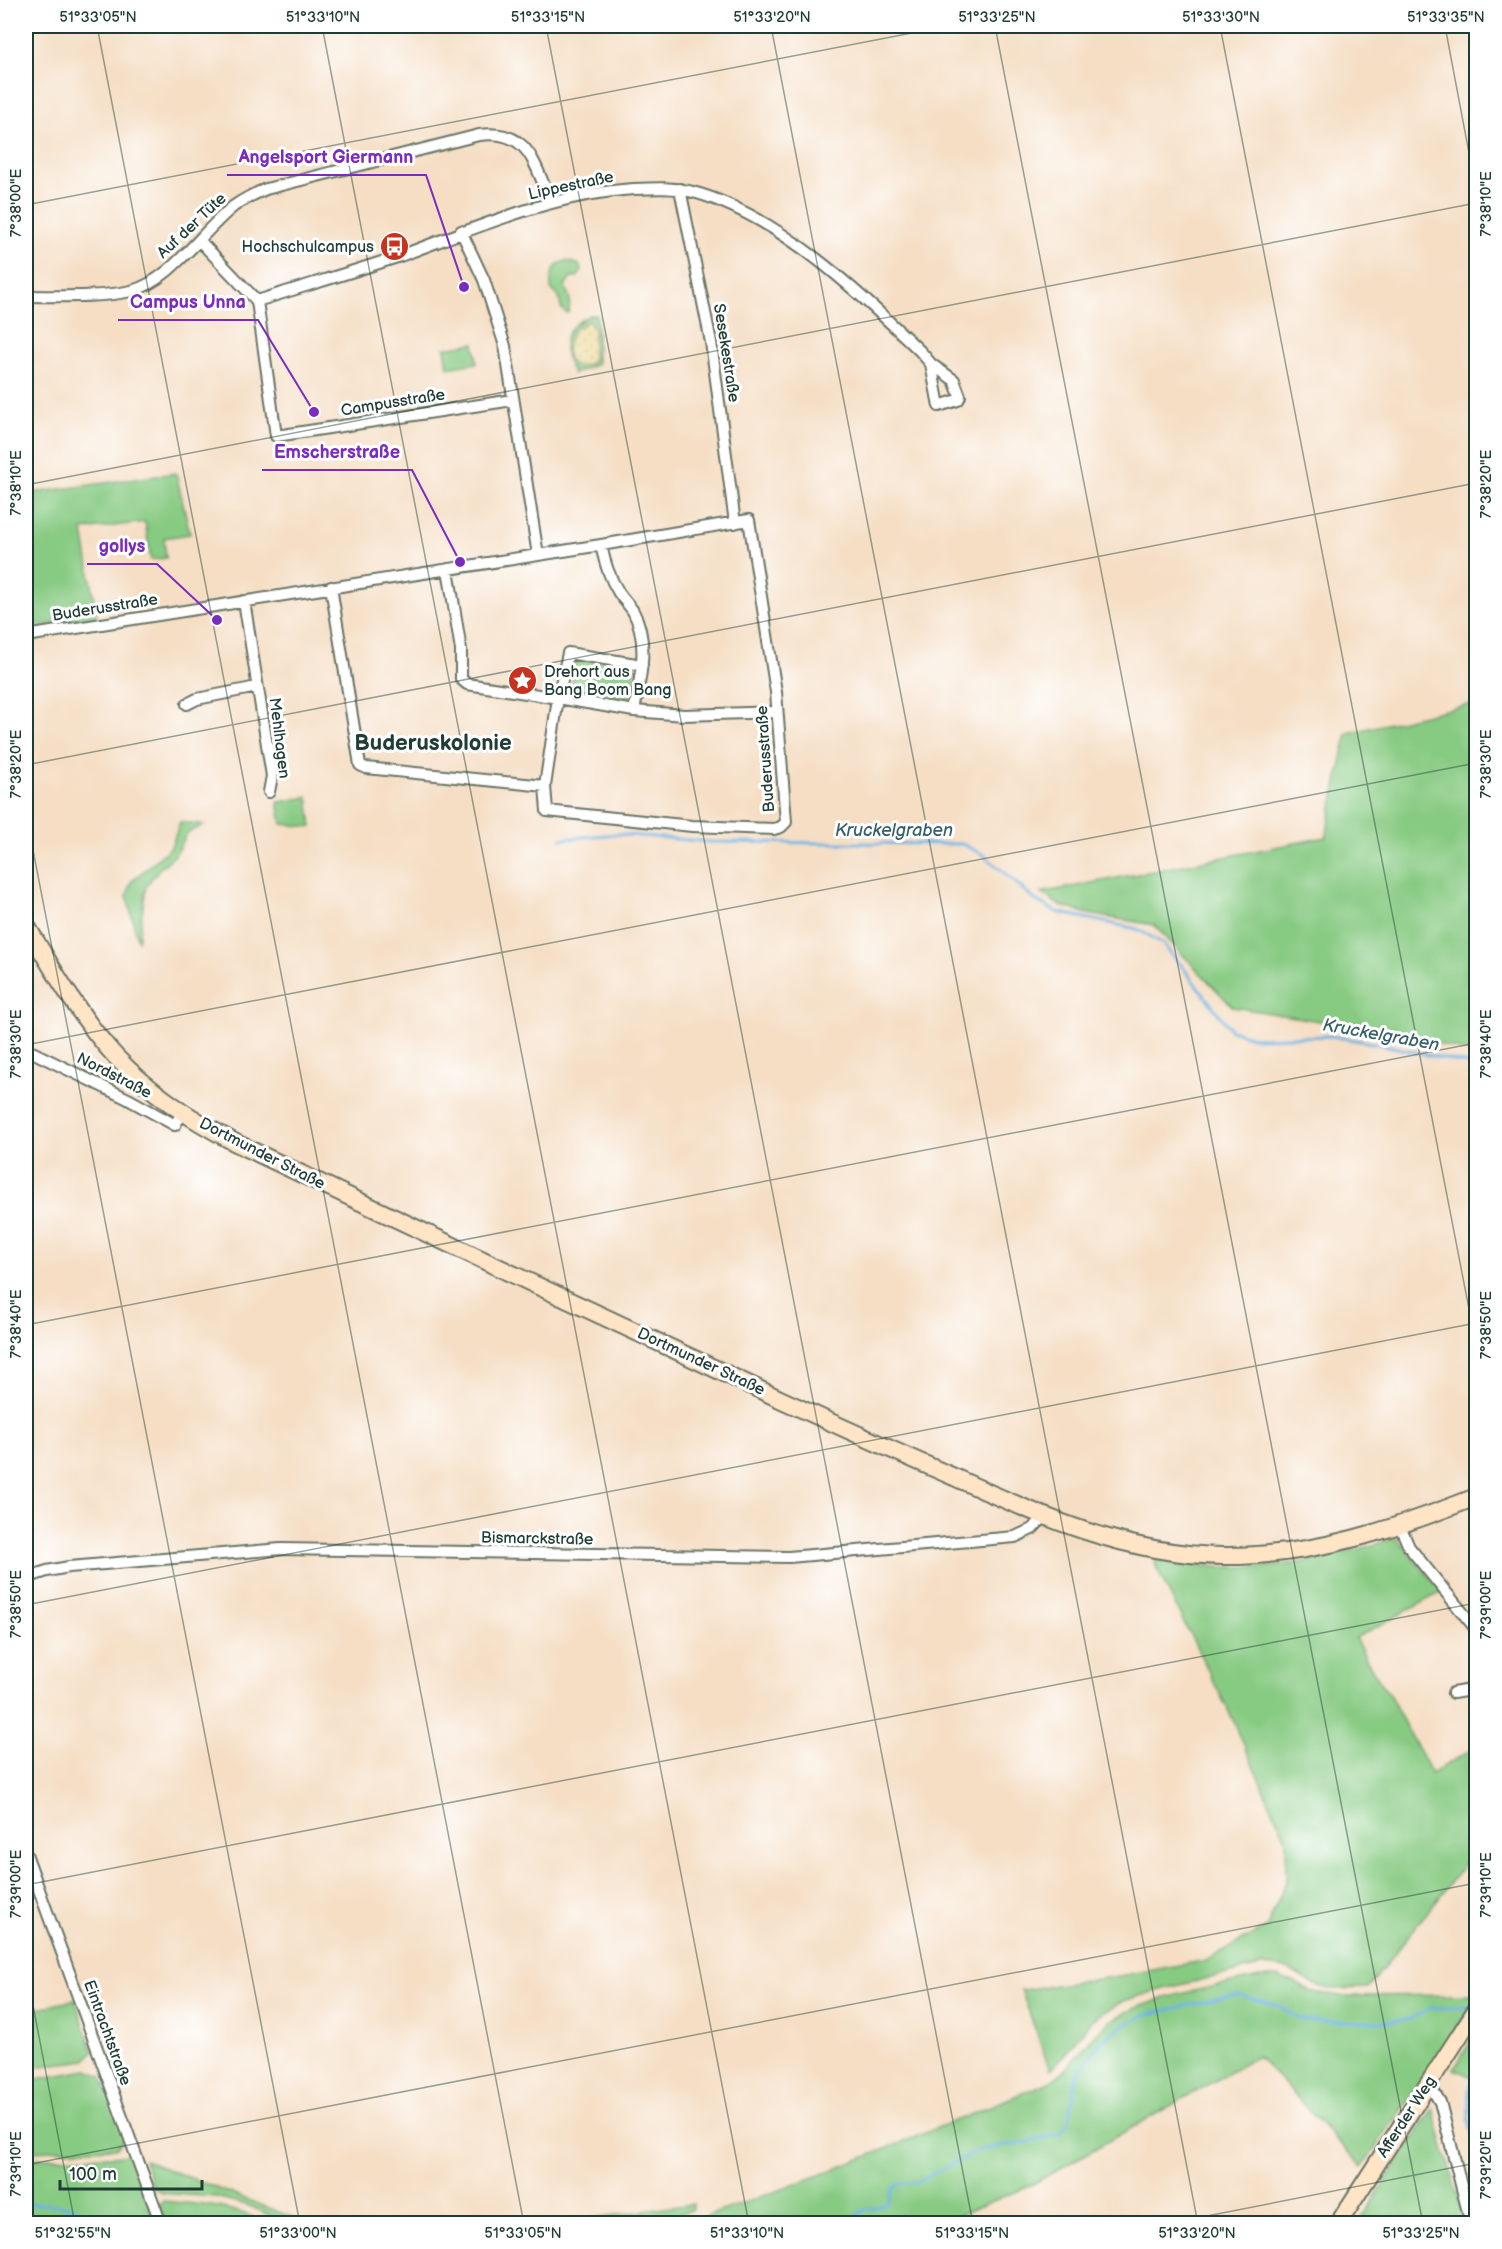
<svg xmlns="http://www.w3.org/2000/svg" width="1502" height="2249" viewBox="0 0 1502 2249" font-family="'Balsamiq Sans',sans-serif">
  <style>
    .green { fill: #87ca82; stroke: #53845b; stroke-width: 1.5 }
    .sand { fill: url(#sand-dots); stroke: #868c69; stroke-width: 1.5 }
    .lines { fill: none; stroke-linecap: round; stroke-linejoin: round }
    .stream { stroke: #6cb2e3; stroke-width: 3 }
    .street-casing { stroke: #6a7566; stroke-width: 14 }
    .secondary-casing { stroke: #6a7566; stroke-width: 20 }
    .street { stroke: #fff; stroke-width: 10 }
    .secondary { stroke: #ffe4c6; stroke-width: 16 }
    .ticks { fill: none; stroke: #1f3d34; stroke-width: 1.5; stroke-opacity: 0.45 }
    .labels { text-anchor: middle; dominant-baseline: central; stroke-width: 6; stroke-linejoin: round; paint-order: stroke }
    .street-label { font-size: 16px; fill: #1f3d34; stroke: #fff }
    .poi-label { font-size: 16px; fill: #1f3d34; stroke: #fff; text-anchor: end }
    .water-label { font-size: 18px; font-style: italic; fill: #366069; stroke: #fff }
    .district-label { font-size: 22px; font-weight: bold; fill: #1f3d34; stroke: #fff }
    .leader { fill: none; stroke: #7b2cbf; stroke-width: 2 }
    .callout-dot { fill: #7b2cbf; stroke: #fff; stroke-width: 2 }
    .callout-label { font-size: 18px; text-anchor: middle; font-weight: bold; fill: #7b2cbf; stroke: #fff; stroke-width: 6; stroke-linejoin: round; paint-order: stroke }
    .neatline { fill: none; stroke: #1f3d34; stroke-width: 2 }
    .ticks-label { font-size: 15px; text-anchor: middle; fill: #1f3d34 }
  </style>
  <defs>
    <pattern id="sand-dots" width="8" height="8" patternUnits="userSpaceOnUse" patternTransform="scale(1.5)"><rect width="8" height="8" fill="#eeda9e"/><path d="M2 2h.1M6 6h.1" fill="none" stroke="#ccbc89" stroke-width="1.8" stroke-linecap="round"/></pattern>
  </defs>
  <rect width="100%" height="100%" fill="#fff"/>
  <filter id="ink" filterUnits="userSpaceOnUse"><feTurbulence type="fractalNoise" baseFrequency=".0167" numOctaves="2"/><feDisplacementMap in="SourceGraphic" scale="12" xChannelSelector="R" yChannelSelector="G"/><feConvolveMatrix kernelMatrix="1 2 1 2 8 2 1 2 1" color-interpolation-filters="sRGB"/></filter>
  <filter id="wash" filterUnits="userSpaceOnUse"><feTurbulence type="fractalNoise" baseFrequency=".008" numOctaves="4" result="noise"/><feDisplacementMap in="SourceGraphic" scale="24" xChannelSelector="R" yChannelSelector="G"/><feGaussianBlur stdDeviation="1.35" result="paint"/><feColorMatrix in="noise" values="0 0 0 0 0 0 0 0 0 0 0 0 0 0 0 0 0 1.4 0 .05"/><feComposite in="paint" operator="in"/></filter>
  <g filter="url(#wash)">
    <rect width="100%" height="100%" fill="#f5dec4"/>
    <path class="green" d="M566 261 578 264 582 269 579 276 570 279 565 286 570 299 569 312 566 313 561 308 559 297 551 289C550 276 552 264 566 261Z
      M590 315H597V364L573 374C560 346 560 330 590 315Z
      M474 343 477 363 448 368 445 348Z
      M176 473 190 534 164 538 166 558 151 560 145 522 83 530 97 617 26 628V494Z
      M576 657 636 668 631 700 571 689Z
      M1476 703V1054L1399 1034 1233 1007 1154 925 1089 914 1061 906 1041 893 1326 837 1347 733Z
      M308 797 312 827 282 824 278 802Z
      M180 822 204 825 187 833 175 855 160 868 146 886 138 942 127 896 131 882 171 847Z
      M1397 1538 1442 1592 1355 1638 1377 1678 1390 1696 1431 1774 1476 1747V1863L1472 1855 1368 1988 1330 1989 1315 1985 1288 1969 1261 1966 1163 1989 1123 2001 1092 2020 1060 2060 1050 2070 1021 1990 1119 1976 1207 1960 1267 1927 1286 1881V1840L1233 1720 1156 1567 1155 1560C1199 1567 1244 1570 1289 1564 1325 1560 1361 1548 1397 1538Z
      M1259 1977H1277L1294 1982 1312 1992 1342 1996 1476 1995V2000L1362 2167 1258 2056 1031 2185 940 2223 682 2224C806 2184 926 2132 1047 2083 1074 2069 1085 2039 1109 2022 1144 1997 1216 1987 1259 1977Z
      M75 2000 93 2051 86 2060 26 2068V2011Z
      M1476 2032V2079L1454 2069Z
      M87 2070 102 2076 125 2138 117 2148 26 2151V2081Z
      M1433 2108 1465 2223H1359Z
      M131 2155 155 2223H26V2159Z
      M144 2160 307 2223H287L247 2205 216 2197 162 2193 153 2187Z
      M163 2201C202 2204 232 2206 267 2223H165L159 2204Z
      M692 2204V2210L648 2223H560Z"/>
    <path class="sand" d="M589 321 594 329 593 359 590 363 578 367 569 361 566 350 573 330Z"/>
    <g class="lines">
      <path class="stream" d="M561 839 617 834 711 842 962 844 984 855 1035 900 1057 912 1137 929 1162 943 1181 965 1231 1030 1255 1038 1331 1036 1384 1045 1476 1066
        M1476 2067 1469 2090V2120L1476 2149
        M26 2203C38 2205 67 2203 76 2208 82 2211 86 2218 89 2224
        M211 2224 224 2220 231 2224
        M846 2224 864 2210 887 2204 894 2187 902 2183 918 2182 979 2150 1025 2143 1061 2133 1069 2121 1077 2076 1085 2063 1101 2043 1119 2028 1144 2015 1237 1995 1277 2005 1298 2018 1311 2021 1382 2022 1408 2020 1431 2008H1470"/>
    </g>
  </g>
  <g filter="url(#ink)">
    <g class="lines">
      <defs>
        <path id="street" d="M680 189 711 342 735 523
          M461 231 484 280 505 346 538 555
          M199 240 257 301
          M26 296C58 296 100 298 131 291 171 281 202 231 234 206 244 199 254 194 266 189L479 135C529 128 534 164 551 202
          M257 301C304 286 353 272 400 256 476 228 552 194 634 189 654 188 674 187 693 192 778 215 859 292 921 352L931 364 954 380 960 396 958 400 939 406 931 364
          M257 301 276 436 513 400
          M448 569 461 650V679L467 684 558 698 568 653 642 665
          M331 587 360 765 366 768 545 786
          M244 601 272 776 269 792
          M26 636 601 545 749 520 776 692 786 822 781 827 774 829 692 826 547 811 545 786 558 698 634 711C640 679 650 642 633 611 629 605 623 599 619 593 609 577 605 563 601 545
          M187 704 197 699 257 687
          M634 711 684 715 777 712
          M26 1049 128 1099 175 1125 182 1113
          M1400 1526 1409 1547 1476 1629
          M26 1578 47 1571 69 1567 281 1549 789 1557 1015 1537 1032 1529 1043 1518
          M1453 1693 1476 1689
          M26 1854 161 2224
          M1429 2084 1440 2102 1471 2224"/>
        <path id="secondary" d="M26 925C53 969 80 1018 116 1057 150 1093 191 1119 234 1142 416 1229 599 1315 782 1400 839 1426 896 1452 954 1477 1039 1516 1128 1555 1223 1556 1311 1557 1395 1529 1476 1497
          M1338 2224 1476 2010"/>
      </defs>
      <use href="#street" class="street-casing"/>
      <use href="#secondary" class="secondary-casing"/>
      <use href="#street" class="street"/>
      <use href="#secondary" class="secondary"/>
    </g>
  </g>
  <path class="ticks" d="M97 26 524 2224M322 26 749 2224M546 26 973 2224M771 26 1198 2224M995 26 1423 2224M1220 26 1476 1345M1445 26 1476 190M26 205 948 26M26 485 1476 203M26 765 1476 483M26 814 300 2224M26 1045 1476 763M26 1325 1476 1043M26 1605 1476 1323M26 1885 1476 1603M26 1969 75 2224M26 2165 1476 1883M1166 2224 1476 2163"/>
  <defs>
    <symbol id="bus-disc" viewBox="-11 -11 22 22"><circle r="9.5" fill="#c8321e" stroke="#fff"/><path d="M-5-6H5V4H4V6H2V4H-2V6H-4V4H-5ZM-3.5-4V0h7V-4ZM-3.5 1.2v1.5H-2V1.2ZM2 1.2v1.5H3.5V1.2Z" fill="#fff"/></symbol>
    <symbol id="sight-disc" viewBox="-11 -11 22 22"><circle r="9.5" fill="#c8321e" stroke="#fff"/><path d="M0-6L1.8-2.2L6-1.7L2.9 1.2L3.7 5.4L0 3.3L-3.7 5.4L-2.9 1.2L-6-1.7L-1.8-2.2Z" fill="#fff"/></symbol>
  </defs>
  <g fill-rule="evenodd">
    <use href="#bus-disc" x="378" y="230" width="33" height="33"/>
    <use href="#sight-disc" x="506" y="664" width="33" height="33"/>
  </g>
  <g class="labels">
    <g class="street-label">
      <text transform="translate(571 186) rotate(-12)">Lippestraße</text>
      <text transform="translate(192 226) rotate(-43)">Auf der Tüte</text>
      <text transform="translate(726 353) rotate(81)">Sesekestraße</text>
      <text transform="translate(393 403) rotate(-9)">Campusstraße</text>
      <text transform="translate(105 608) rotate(-9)">Buderusstraße</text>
      <text transform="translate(279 738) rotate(83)">Mehlhagen</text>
      <text transform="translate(766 759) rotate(-94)">Buderusstraße</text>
      <text transform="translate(114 1076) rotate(27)">Nordstraße</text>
      <text transform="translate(262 1154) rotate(27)">Dortmunder Straße</text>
      <text transform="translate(701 1362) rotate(25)">Dortmunder Straße</text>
      <text transform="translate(537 1539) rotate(1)">Bismarckstraße</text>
      <text transform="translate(107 2033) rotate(70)">Eintrachtstraße</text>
      <text transform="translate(1407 2117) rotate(-57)">Afferder Weg</text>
    </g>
    <g class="poi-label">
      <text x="374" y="247">Hochschulcampus</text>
      <text x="544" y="672" text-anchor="start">Drehort aus<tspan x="544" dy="18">Bang Boom Bang</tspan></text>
    </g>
    <g class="water-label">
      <text x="894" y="830">Kruckelgraben</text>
      <text transform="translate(1381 1035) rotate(10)">Kruckelgraben</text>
    </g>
    <g class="district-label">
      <text x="433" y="743">Buderuskolonie</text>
    </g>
  </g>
  <path class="leader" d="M464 287L426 175H227M314 412L258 320H118M460 562L412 470H262M217 620L157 564H87"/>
  <g class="callout-dot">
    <circle cx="464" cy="287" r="6"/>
    <circle cx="314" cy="412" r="6"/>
    <circle cx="460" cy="562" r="6"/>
    <circle cx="217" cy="620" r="6"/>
  </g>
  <g class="callout-label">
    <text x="326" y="163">Angelsport Giermann</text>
    <text x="188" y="308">Campus Unna</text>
    <text x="337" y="458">Emscherstraße</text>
    <text x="122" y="552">gollys</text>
  </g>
  <rect width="1502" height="2249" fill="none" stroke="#fff" stroke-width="66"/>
  <path d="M60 2180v9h142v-9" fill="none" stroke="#1f3d34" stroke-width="3"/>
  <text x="69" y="2180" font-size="18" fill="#1f3d34" stroke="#ffffff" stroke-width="4.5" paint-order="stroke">100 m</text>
  <rect x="33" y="33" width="1436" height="2183" class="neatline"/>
  <g class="ticks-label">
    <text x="98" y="22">51°33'05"N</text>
    <text x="323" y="22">51°33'10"N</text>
    <text x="548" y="22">51°33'15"N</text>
    <text x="772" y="22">51°33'20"N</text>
    <text x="997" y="22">51°33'25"N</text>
    <text x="1221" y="22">51°33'30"N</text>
    <text x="1446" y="22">51°33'35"N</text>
    <text transform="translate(16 203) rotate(-90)" y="5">7°38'00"E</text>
    <text transform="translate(1486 204) rotate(-90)" y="5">7°38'10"E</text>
    <text transform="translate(16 483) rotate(-90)" y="5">7°38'10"E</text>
    <text transform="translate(1486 484) rotate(-90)" y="5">7°38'20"E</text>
    <text transform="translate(16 764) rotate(-90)" y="5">7°38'20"E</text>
    <text transform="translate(1486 764) rotate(-90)" y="5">7°38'30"E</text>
    <text transform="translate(16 1044) rotate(-90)" y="5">7°38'30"E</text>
    <text transform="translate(1486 1044) rotate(-90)" y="5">7°38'40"E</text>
    <text transform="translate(16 1324) rotate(-90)" y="5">7°38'40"E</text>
    <text transform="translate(1486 1325) rotate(-90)" y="5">7°38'50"E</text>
    <text transform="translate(16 1604) rotate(-90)" y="5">7°38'50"E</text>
    <text transform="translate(1486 1605) rotate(-90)" y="5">7°39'00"E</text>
    <text transform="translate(16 1884) rotate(-90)" y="5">7°39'00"E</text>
    <text transform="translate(1486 1885) rotate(-90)" y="5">7°39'10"E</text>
    <text transform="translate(16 2164) rotate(-90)" y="5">7°39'10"E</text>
    <text transform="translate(1486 2165) rotate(-90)" y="5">7°39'20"E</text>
    <text x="73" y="2238">51°32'55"N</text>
    <text x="298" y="2238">51°33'00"N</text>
    <text x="523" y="2238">51°33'05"N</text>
    <text x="747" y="2238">51°33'10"N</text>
    <text x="972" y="2238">51°33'15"N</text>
    <text x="1197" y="2238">51°33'20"N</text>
    <text x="1421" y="2238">51°33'25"N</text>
  </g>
</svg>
